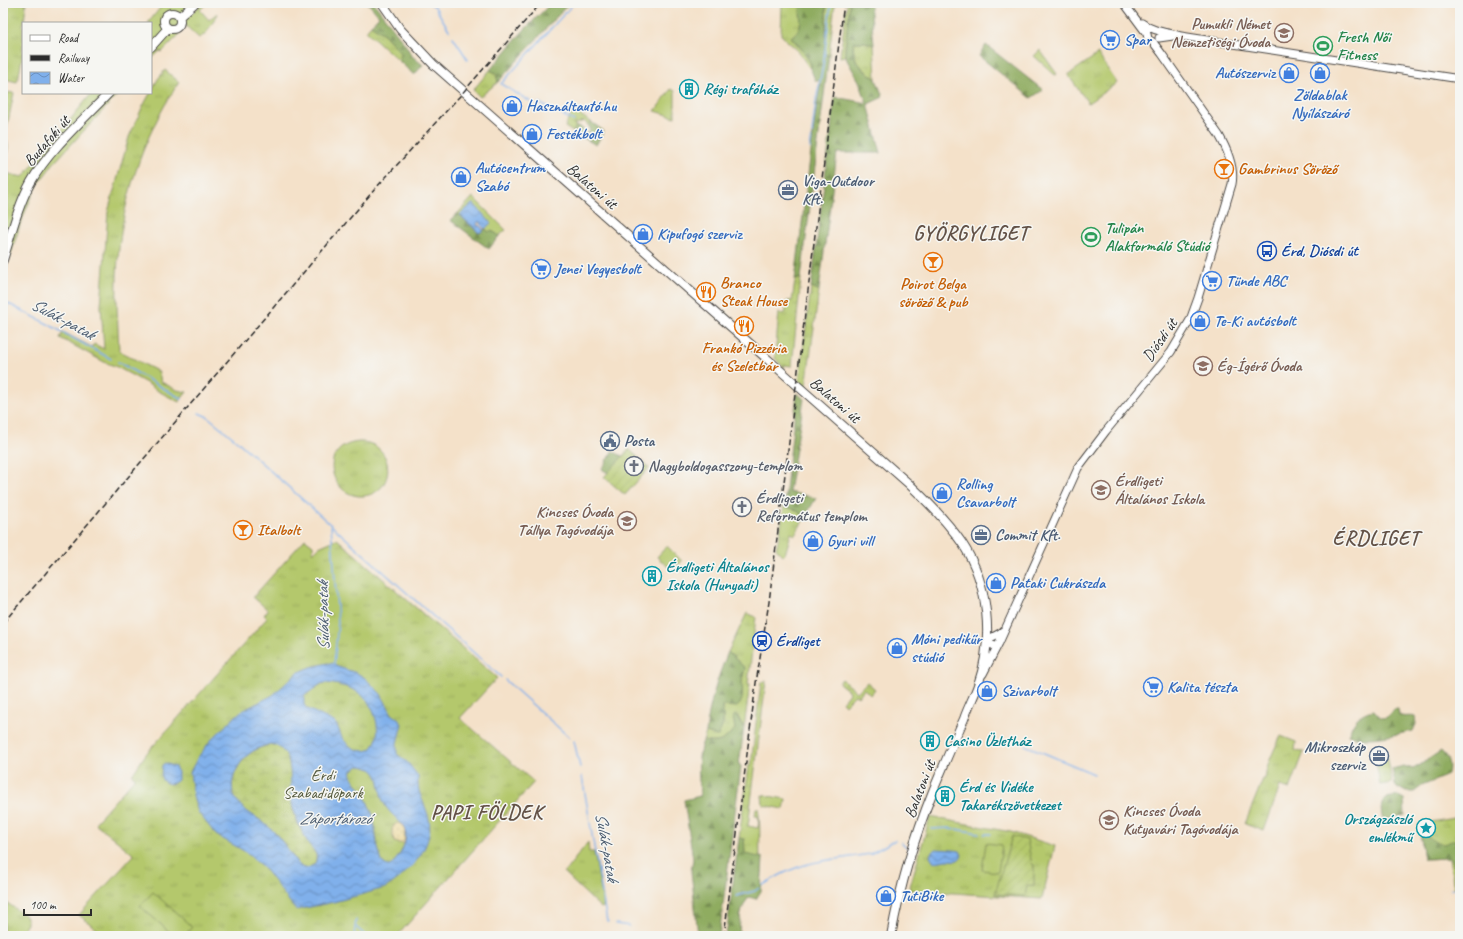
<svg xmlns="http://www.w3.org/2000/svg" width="1463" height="939" viewBox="0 0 1463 939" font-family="Caveat,sans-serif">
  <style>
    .grass { fill: url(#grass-tufts); stroke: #707a4c }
    .forest { fill: url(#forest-firs); stroke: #5d6c46 }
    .wetland { fill: url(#wetland-marsh); stroke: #707a4c }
    .sand { fill: url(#sand-dots); stroke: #8c8264 }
    .garden { fill: url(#garden-furrows); stroke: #707a4c }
    .pitch { fill: #b4c86c; stroke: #707a4c }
    .water { fill: url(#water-waves); stroke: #566e8b; fill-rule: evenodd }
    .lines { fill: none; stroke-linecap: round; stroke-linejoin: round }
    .stream { stroke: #80b0eb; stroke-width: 1.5 }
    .secondary-casing { stroke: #494643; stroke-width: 9 }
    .primary-casing { stroke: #494643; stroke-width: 10 }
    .secondary { stroke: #fff; stroke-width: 7 }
    .primary { stroke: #fff; stroke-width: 8 }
    .rail { stroke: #2b2b2b; stroke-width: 1.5; stroke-dasharray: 6 3; stroke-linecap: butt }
    .labels { text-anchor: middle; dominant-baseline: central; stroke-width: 3; stroke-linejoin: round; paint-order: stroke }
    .education-label { font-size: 16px; font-weight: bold; fill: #785e54; stroke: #f6f6f2; text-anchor: start }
    .leisure-label { font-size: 16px; font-weight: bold; fill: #27864d; stroke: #f6f6f2; text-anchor: start }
    .shop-label { font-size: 16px; font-weight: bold; fill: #366cbe; stroke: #f6f6f2; text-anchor: start }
    .culture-label { font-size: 16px; font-weight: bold; fill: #0d838f; stroke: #f6f6f2; text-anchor: start }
    .street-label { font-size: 16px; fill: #2b2b2b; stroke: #f6f6f2 }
    .food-label { font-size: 16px; font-weight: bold; fill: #c56008; stroke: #f6f6f2; text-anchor: start }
    .service-label { font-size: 16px; font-weight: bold; fill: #4e5e75; stroke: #f6f6f2; text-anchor: start }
    .transit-label { font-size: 16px; font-weight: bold; fill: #164399; stroke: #f6f6f2; text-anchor: start }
    .worship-label { font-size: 16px; font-weight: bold; fill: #5b616d; stroke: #f6f6f2; text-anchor: start }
    .park-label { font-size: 16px; fill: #545a3e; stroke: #f6f6f2 }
    .water-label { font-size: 17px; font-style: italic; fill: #495a6e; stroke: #f6f6f2 }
    .district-label { font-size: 20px; font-weight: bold; letter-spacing: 1px; fill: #635247; stroke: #f6f6f2 }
  </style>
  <defs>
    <pattern id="grass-tufts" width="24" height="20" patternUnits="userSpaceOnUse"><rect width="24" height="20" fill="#b4c86c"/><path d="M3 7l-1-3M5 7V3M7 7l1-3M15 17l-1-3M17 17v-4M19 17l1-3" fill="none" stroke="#9bac5e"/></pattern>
    <pattern id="forest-firs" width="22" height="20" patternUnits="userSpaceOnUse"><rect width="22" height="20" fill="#8fac60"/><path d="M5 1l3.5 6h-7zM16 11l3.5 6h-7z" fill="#758c4f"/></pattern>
    <pattern id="wetland-marsh" width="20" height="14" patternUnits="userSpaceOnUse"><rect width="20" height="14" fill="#b4c86c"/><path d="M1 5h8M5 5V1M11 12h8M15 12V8" fill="none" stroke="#9bac5e"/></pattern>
    <pattern id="sand-dots" width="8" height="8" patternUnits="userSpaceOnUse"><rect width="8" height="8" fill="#eeda9e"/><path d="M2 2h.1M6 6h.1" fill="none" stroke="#cb8" stroke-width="1.8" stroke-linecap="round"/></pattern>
    <pattern id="garden-furrows" width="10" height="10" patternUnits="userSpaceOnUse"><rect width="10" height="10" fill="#b4c86c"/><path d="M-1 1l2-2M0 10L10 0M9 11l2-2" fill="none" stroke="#9bac5e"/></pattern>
    <pattern id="water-waves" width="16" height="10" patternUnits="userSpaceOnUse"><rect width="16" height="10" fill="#80b0eb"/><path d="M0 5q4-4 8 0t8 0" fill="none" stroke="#698fbf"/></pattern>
  </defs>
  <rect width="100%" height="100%" fill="#f6f6f2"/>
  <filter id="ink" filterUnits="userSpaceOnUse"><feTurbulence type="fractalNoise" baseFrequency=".025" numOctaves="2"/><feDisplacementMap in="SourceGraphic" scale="8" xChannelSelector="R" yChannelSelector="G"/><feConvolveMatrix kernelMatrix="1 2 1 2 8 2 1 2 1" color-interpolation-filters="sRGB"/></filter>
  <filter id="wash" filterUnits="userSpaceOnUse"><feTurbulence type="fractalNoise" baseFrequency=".012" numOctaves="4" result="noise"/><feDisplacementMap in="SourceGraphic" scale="16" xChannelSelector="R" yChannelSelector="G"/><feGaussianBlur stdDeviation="0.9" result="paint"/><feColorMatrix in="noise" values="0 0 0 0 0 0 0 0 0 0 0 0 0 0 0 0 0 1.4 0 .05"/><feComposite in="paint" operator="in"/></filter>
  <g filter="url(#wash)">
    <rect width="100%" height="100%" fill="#f4e1c9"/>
    <path class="grass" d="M10 3H26L24 23H23C23 43 23 63 17 82L5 79 3 87V43L6 7Z
      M164 3H185L183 5 191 13 203 3H207L200 10 209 20 217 13 218 14 205 35H204L199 38 184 24 178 36 162 52 160 51 151 59V23H148Z
      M782 3H801C798 17 806 26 791 37 799 47 812 57 811 70L797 50 781 35Z
      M826 3H835L829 55 824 54 826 40Z
      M847 3H850L845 50 846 56 840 57Z
      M371 25 385 35 402 54 398 60 366 31Z
      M854 42H865L874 45 876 79C863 70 850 59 854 42Z
      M1040 50 1057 74 1055 75 1034 56Z
      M1098 54 1117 83 1088 103 1068 75Z
      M165 70 179 82C141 139 120 206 117 274 116 299 118 325 119 351L159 372 161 382 177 390 187 392 179 402 158 391 148 384 115 366 106 363 60 338 63 332 92 347 94 344 104 349 101 306 108 212 129 137 142 108 158 79Z
      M490 70 496 73 498 82 480 97 473 90Z
      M671 89 675 91V117L655 111Z
      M3 92 14 93 5 136C13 149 1 162 9 174L23 177 92 93H119L53 164 38 184 28 205 20 225 3 279Z
      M473 197 506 230 499 236 491 230 489 232 485 229 490 224 473 204 460 215 458 213Z
      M801 278 792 366 784 365V368L775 358 779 312 783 314 786 312 785 305 787 301H792L795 281Z
      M811 288 819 290 806 387 799 381Z
      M359 442C395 441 398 493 363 496 330 498 316 446 359 442Z
      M784 506 796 510 805 517 795 535 791 533 786 551 785 554 782 555 777 550 776 548 780 533Z
      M305 539 313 545V553L319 547 337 539 497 678 460 718 534 782 397 936H102L103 934 79 915 134 855 95 823 135 778 132 775 146 754 267 618 264 615 268 610 253 597Z
      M747 613 756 617 748 684H750L744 728 737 715 734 717 735 729C723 742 719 744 703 741L706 733 718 736 723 724V706L740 704 742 697V680L745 668 728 652Z
      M842 679 857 692 867 682 875 689 870 695 864 689 858 697 855 695 845 705 842 702 850 692 839 683Z
      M766 681 748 826 758 828 759 817 755 816 756 808H758C761 825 759 841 760 858L745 854 744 839 739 838 749 765H751L761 682Z
      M1281 736 1296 742 1295 751 1304 752 1290 789 1280 786 1264 831 1245 824 1263 779H1265C1267 763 1274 750 1281 736Z
      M1385 748H1386L1392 783 1380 785 1376 762 1386 760Z
      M930 817 1011 832 1055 846 1042 899 909 890Z
      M1460 817V887L1454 888 1449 858 1424 859 1419 824Z
      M588 842 589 852H594L604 907 601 908 564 873Z
      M3 900 27 917V924L19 936H3Z"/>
    <path class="forest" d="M368 3H374L405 44 412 56 423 65 414 75 398 60 402 54 385 35 371 25 379 16Z
      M551 3H569L498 82 496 73 490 70 524 30Z
      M801 3H826V40L824 54 829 55 801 278 795 280 817 102 820 86 819 81 815 80 811 70V64L803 51 791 37C806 27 798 17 801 3Z
      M850 3H870L874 45 865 42H854L853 48 856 60 864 70 876 79 883 97 868 104 881 153H837L819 290 811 288 835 97 867 103 859 81 847 60 845 50Z
      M986 45 1043 90 1031 98 979 56Z
      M591 122 604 131 596 145 573 132 574 128 579 126 589 134 590 128 588 125Z
      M458 213 479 233 485 229 489 232 491 230 499 236 489 249 450 220Z
      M797 393 804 399 789 492 816 498 805 517 796 510 784 506Z
      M612 451 624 457 614 476 603 470 602 468 607 462 606 460 611 455Z
      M728 652 745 668C744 673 742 677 742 682 742 691 745 700 737 707L723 706V724L718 736 706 733C709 705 717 678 728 652Z
      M1394 709H1398L1399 715C1404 718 1410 715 1415 717L1416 724 1413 731C1392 735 1369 742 1348 735 1353 722 1359 712 1374 710 1382 721 1387 720 1394 709Z
      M736 715 744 728 739 765 741 766 719 936 698 935 691 871 693 859 684 800 700 796C699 778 696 758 703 741 719 744 723 742 735 729L733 717Z
      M1441 751C1449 759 1450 764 1448 775L1422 786 1414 792H1406L1397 787 1395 784 1392 769 1404 766 1413 769C1423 764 1431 757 1441 751Z
      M1398 796 1404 799 1405 815 1383 820C1381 814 1379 800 1387 798 1390 797 1394 797 1398 796Z
      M1419 824 1422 825 1427 831 1426 835C1431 839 1435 843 1441 844 1449 844 1452 838 1460 842V867L1456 868 1454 866 1453 861 1449 858 1424 859Z
      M739 838 744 839 745 854 763 858 761 891 756 899 749 897C739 910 740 921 739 936H726Z"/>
    <path class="wetland" d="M573 110 591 122 588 125 584 121 574 125 576 126 573 132 565 127Z
      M271 744C298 749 289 788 293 807 295 819 301 831 307 841 310 846 314 850 316 854 317 858 316 860 315 864L308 868H303L298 864C290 852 281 838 270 828 260 818 245 813 236 801 226 786 236 765 249 754 255 749 263 746 271 744Z"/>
    <path class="sand" d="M397 823 402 824 405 829 404 844 394 842 392 829 394 825Z"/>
    <path class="garden" d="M629 449 649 468 625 495 604 477Z
      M1012 836 1027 840 1032 864 1034 865V886L1027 885 1025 896 995 894Z"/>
    <path class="pitch" d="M667 546 682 561 673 571 657 557Z
      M762 795 786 799 784 809 763 805Z
      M986 843 1002 845 998 872 982 870Z
      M153 892 192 927 184 936H174L140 906Z"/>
    <path class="water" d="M473 203 491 223 485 229 481 225V222H478L477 225 480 226 484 230 479 233 460 215Z
      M328 663 335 664 338 667 357 673 365 678 381 694 392 714 399 719 402 724 397 743V754L408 763 418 776C417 793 422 797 427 812 439 843 410 873 385 888L334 902 296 910 263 867 244 851 216 835 198 812 193 796 190 772 198 757 211 740 240 712 273 695 297 673 311 667ZM326 683C336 684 351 687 359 693 374 703 385 734 371 749 361 754 350 748 343 739 339 733 339 726 334 722L306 708 304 704V696L321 684ZM271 744C294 749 290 778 291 795 291 805 295 815 299 825 302 830 304 836 307 841 310 846 314 850 316 854 317 858 316 860 315 864L308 868H303L298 864C289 852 281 838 270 828 260 818 245 813 237 801 226 786 236 765 249 754 255 749 263 746 271 744ZM359 766C385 768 376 787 384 803 388 812 396 817 402 824 412 837 400 857 390 866H387L382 862 377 844 373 815 364 794 351 776 352 770Z
      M165 763 175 767 178 772V780C173 785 167 785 162 780L161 776 162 765Z
      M935 849C939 849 957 850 960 851L962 855C958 863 954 860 948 860 943 860 939 862 934 862L930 856 931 853Z"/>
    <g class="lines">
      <path class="stream" d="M429 3 435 7 449 30
        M453 37 468 60
        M531 102 501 84 574 3
        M539 103 574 121
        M810 148 816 100 823 66 831 3
        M3 301 46 323 111 359
        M118 362 182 399
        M199 413 208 417 236 440 331 525 338 622 334 665
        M331 525 501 677
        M505 680 570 738
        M574 741 580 767
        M1025 745 1094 774
        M582 776 607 922H608
        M931 829 950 828 979 833
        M984 834H991
        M901 842 910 850
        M837 859 870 854 895 840
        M1458 876 1460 889
        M763 885C788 869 805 863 835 859
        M1451 889H1460
        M736 896 755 891 759 888
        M616 924 629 926
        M356 927 366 936
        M354 936 356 920"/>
    </g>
  </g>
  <g filter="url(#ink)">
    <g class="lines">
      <defs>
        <path id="secondary" d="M1142 23C1154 32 1167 32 1181 36L1460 79
          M1159 38 1173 36
          M999 643 995 646 992 645 987 640 1000 633 1004 630
          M983 674 999 643 1078 468 1106 431 1171 352 1190 320 1198 298 1232 184C1235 168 1227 149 1219 135L1162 54 1153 42 1148 39 1147 34 1124 3"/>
        <path id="primary" d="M382 3 400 29 433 64 909 484C928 502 947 521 962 543 989 584 994 639 978 685 974 697 968 707 964 719 953 743 943 767 933 791 914 838 900 887 891 936
          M164 21a8 8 0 1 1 16 0a8 8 0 1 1-16 0Z
          M179 17 195 3
          M151 47 168 28
          M3 260C11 235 18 205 31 182 48 151 84 119 109 93"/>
      </defs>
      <use href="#secondary" class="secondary-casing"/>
      <use href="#primary" class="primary-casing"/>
      <use href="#secondary" class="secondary"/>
      <use href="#primary" class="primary"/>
      <path class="rail" d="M3 623 375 189 459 97 541 3
        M724 936 756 683 769 602 844 3"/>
    </g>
  </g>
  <defs>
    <symbol id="school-ring" viewBox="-11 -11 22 22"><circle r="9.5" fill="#f6f6f2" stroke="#8d6e63" stroke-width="1.5"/><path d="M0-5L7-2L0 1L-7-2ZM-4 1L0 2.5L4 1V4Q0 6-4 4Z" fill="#8d6e63"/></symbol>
    <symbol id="supermarket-ring" viewBox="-11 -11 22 22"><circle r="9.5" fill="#f6f6f2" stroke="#3f7fe0" stroke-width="1.5"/><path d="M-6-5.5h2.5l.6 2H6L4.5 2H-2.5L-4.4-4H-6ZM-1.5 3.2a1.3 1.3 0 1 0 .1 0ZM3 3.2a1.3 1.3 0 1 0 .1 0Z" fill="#3f7fe0"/></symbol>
    <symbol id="stadium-ring" viewBox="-11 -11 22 22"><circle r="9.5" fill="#f6f6f2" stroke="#2e9e5b" stroke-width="1.5"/><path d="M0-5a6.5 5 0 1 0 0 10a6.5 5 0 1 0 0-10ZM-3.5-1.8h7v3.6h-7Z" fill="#2e9e5b"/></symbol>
    <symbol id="shop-ring" viewBox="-11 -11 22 22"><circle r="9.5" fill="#f6f6f2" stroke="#3f7fe0" stroke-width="1.5"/><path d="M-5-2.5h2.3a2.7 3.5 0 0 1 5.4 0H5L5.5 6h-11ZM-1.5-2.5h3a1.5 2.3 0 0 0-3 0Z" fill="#3f7fe0"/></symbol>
    <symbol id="building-ring" viewBox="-11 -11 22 22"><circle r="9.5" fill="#f6f6f2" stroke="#0f9aa8" stroke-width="1.5"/><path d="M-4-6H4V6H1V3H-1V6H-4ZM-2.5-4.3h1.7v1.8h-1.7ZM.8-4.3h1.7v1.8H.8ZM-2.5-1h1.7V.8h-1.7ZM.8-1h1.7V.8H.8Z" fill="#0f9aa8"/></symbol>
    <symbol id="bar-ring" viewBox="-11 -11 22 22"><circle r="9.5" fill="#f6f6f2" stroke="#e8710a" stroke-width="1.5"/><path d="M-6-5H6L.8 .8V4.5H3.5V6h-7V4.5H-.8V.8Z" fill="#e8710a"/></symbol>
    <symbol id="office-ring" viewBox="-11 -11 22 22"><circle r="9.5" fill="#f6f6f2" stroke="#5c6f8a" stroke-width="1.5"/><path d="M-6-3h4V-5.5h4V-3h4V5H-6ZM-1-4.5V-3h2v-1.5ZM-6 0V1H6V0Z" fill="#5c6f8a"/></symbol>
    <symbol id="bus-ring" viewBox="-11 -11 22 22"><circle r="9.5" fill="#f6f6f2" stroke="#1a4fb4" stroke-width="1.5"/><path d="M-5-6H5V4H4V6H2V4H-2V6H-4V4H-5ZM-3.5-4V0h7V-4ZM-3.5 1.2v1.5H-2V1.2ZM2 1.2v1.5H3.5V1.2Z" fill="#1a4fb4"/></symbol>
    <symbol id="restaurant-ring" viewBox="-11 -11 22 22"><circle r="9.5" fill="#f6f6f2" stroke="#e8710a" stroke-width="1.5"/><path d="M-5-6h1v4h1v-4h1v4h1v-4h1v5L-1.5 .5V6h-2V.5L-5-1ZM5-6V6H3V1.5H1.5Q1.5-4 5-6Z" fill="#e8710a"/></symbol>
    <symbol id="civic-ring" viewBox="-11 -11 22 22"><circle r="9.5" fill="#f6f6f2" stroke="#5c6f8a" stroke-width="1.5"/><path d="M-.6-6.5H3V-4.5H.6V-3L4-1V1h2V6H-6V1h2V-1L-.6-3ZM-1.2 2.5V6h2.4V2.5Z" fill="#5c6f8a"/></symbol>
    <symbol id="church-ring" viewBox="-11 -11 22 22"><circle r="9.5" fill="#f6f6f2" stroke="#6b7280" stroke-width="1.5"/><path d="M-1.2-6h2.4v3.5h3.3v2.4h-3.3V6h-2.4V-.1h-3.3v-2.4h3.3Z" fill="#6b7280"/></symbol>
    <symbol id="station-ring" viewBox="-11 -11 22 22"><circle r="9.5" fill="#f6f6f2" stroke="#1a4fb4" stroke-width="1.5"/><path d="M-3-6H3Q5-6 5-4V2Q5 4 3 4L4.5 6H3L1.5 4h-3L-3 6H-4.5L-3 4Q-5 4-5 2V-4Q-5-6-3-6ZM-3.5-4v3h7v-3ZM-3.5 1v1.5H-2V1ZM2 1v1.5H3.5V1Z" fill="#1a4fb4"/></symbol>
    <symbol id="sight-ring" viewBox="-11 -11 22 22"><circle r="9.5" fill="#f6f6f2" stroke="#0f9aa8" stroke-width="1.5"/><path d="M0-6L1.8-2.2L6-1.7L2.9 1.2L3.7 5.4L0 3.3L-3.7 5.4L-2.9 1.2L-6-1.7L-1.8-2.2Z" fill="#0f9aa8"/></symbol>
  </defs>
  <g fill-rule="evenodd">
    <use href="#school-ring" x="1273" y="22" width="22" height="22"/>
    <use href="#supermarket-ring" x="1099" y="29" width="22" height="22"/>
    <use href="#stadium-ring" x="1312" y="35" width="22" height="22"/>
    <use href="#shop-ring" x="1278" y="62" width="22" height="22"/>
    <use href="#shop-ring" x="1309" y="62" width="22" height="22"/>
    <use href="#building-ring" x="678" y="78" width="22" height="22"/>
    <use href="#shop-ring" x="501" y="95" width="22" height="22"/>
    <use href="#shop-ring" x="521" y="123" width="22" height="22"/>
    <use href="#bar-ring" x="1213" y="158" width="22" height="22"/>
    <use href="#shop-ring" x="450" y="166" width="22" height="22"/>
    <use href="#office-ring" x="777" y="179" width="22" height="22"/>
    <use href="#shop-ring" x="632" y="223" width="22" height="22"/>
    <use href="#stadium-ring" x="1080" y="226" width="22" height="22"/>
    <use href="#bus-ring" x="1256" y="240" width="22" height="22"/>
    <use href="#bar-ring" x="922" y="251" width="22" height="22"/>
    <use href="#supermarket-ring" x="530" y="258" width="22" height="22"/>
    <use href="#supermarket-ring" x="1201" y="270" width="22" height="22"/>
    <use href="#restaurant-ring" x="695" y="281" width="22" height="22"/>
    <use href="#shop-ring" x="1189" y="310" width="22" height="22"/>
    <use href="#restaurant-ring" x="733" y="315" width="22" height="22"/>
    <use href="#school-ring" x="1192" y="355" width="22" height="22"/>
    <use href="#civic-ring" x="599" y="430" width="22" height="22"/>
    <use href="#church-ring" x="623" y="455" width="22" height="22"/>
    <use href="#school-ring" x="1090" y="479" width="22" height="22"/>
    <use href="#shop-ring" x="931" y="482" width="22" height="22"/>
    <use href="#church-ring" x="731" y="496" width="22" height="22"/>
    <use href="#school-ring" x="616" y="510" width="22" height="22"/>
    <use href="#bar-ring" x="232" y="519" width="22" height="22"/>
    <use href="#office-ring" x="970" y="524" width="22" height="22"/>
    <use href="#shop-ring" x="802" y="530" width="22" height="22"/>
    <use href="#building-ring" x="641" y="565" width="22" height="22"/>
    <use href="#shop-ring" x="985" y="572" width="22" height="22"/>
    <use href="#station-ring" x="751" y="630" width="22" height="22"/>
    <use href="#shop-ring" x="886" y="637" width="22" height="22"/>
    <use href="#supermarket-ring" x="1142" y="676" width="22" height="22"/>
    <use href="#shop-ring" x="976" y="680" width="22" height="22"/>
    <use href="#building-ring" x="919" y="730" width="22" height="22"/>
    <use href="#office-ring" x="1368" y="745" width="22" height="22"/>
    <use href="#building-ring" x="934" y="785" width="22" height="22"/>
    <use href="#school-ring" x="1098" y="809" width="22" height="22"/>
    <use href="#sight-ring" x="1415" y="817" width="22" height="22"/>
    <use href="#shop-ring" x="875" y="885" width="22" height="22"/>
  </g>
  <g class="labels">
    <g class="education-label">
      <text x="1270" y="24" text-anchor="end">Pumukli Német<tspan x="1270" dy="18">Nemzetiségi Óvoda</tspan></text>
      <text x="1217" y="366">Ég-Ígérő Óvoda</text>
      <text x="1115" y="481">Érdligeti<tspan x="1115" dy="18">Általános Iskola</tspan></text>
      <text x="613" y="512" text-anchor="end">Kincses Óvoda<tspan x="613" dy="18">Tállya Tagóvodája</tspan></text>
      <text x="1123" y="811">Kincses Óvoda<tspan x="1123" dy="18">Kutyavári Tagóvodája</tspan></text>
    </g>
    <g class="leisure-label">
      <text x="1337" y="37">Fresh Női<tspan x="1337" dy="18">Fitness</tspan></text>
      <text x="1105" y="228">Tulipán<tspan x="1105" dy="18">Alakformáló Stúdió</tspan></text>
    </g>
    <g class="shop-label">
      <text x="1124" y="40">Spar</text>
      <text x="1275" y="73" text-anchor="end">Autószerviz</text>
      <text x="1320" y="95" text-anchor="middle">Zöldablak<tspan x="1320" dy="18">Nyílászáró</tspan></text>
      <text x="526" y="106">Használtautó.hu</text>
      <text x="546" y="134">Festékbolt</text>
      <text x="475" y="168">Autócentrum<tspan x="475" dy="18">Szabó</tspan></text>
      <text x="657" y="234">Kipufogó szerviz</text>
      <text x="555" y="269">Jenei Vegyesbolt</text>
      <text x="1226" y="281">Tünde ABC</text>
      <text x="1214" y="321">Te-Ki autósbolt</text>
      <text x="956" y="484">Rolling<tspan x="956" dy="18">Csavarbolt</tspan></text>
      <text x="827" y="541">Gyuri vill</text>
      <text x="1010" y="583">Pataki Cukrászda</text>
      <text x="911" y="639">Móni pedikűr<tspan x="911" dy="18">stúdió</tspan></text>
      <text x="1167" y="687">Kalita tészta</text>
      <text x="1001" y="691">Szivarbolt</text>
      <text x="900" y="896">TutiBike</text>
    </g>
    <g class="culture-label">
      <text x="703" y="89">Régi trafóház</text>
      <text x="666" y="567">Érdligeti Általános<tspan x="666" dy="18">Iskola (Hunyadi)</tspan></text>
      <text x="944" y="741">Casino Üzletház</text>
      <text x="959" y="787">Érd és Vidéke<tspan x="959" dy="18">Takarékszövetkezet</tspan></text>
      <text x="1412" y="819" text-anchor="end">Országzászló<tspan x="1412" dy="18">emlékmű</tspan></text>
    </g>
    <g class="street-label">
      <text transform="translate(47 141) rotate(-49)">Budafoki út</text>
      <text transform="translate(592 186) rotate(41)">Balatoni út</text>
      <text transform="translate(1160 340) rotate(-55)">Diósdi út</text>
      <text transform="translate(835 400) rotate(41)">Balatoni út</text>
      <text transform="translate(920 789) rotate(-69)">Balatoni út</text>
    </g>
    <g class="food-label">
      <text x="1238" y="169">Gambrinus Söröző</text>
      <text x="720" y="283">Branco<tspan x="720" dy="18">Steak House</tspan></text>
      <text x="933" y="284" text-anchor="middle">Poirot Belga<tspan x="933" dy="18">söröző &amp; pub</tspan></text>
      <text x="744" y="348" text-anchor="middle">Frankó Pizzéria<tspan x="744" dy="18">és Szeletbár</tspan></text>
      <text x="257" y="530">Italbolt</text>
    </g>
    <g class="service-label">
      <text x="802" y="181">Viga-Outdoor<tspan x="802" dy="18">Kft.</tspan></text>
      <text x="624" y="441">Posta</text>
      <text x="995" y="535">Commit Kft.</text>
      <text x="1365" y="747" text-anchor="end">Mikroszkóp<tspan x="1365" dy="18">szerviz</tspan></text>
    </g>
    <g class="transit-label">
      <text x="1281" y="251">Érd, Diósdi út</text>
      <text x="776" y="641">Érdliget</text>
    </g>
    <g class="worship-label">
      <text x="648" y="466">Nagyboldogasszony-templom</text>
      <text x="756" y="498">Érdligeti<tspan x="756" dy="18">Református templom</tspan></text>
    </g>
    <g class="park-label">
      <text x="323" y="775">Érdi<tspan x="323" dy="18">Szabadidőpark</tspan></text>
    </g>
    <g class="water-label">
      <text transform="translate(63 319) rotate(28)">Sulák-patak</text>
      <text transform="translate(323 616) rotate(-91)">Sulák-patak</text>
      <text x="335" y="818">Záportározó</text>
      <text transform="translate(607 847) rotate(80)">Sulák-patak</text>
    </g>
    <g class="district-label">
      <text x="971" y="233">GYÖRGYLIGET</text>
      <text x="1376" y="538">ÉRDLIGET</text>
      <text x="487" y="812">PAPI FÖLDEK</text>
    </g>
  </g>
  <rect width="1463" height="939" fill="none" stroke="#f6f6f2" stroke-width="16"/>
  <rect x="22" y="22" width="130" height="72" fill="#f6f6f2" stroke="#a5a5a2"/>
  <rect x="30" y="35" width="20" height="6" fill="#ffffff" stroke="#a5a5a2"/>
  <text x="58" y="42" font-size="12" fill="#2b2b2b">Road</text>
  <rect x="30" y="55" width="20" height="6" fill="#2b2b2b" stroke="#a5a5a2"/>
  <text x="58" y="62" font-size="12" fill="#2b2b2b">Railway</text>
  <rect x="30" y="72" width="20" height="12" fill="url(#water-waves)" stroke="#a5a5a2"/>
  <text x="58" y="82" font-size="12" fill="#2b2b2b">Water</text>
  <path d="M24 909v6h67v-6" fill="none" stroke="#2b2b2b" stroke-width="2"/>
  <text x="30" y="909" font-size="12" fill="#2b2b2b" stroke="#f6f6f2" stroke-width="3" paint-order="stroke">100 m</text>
</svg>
